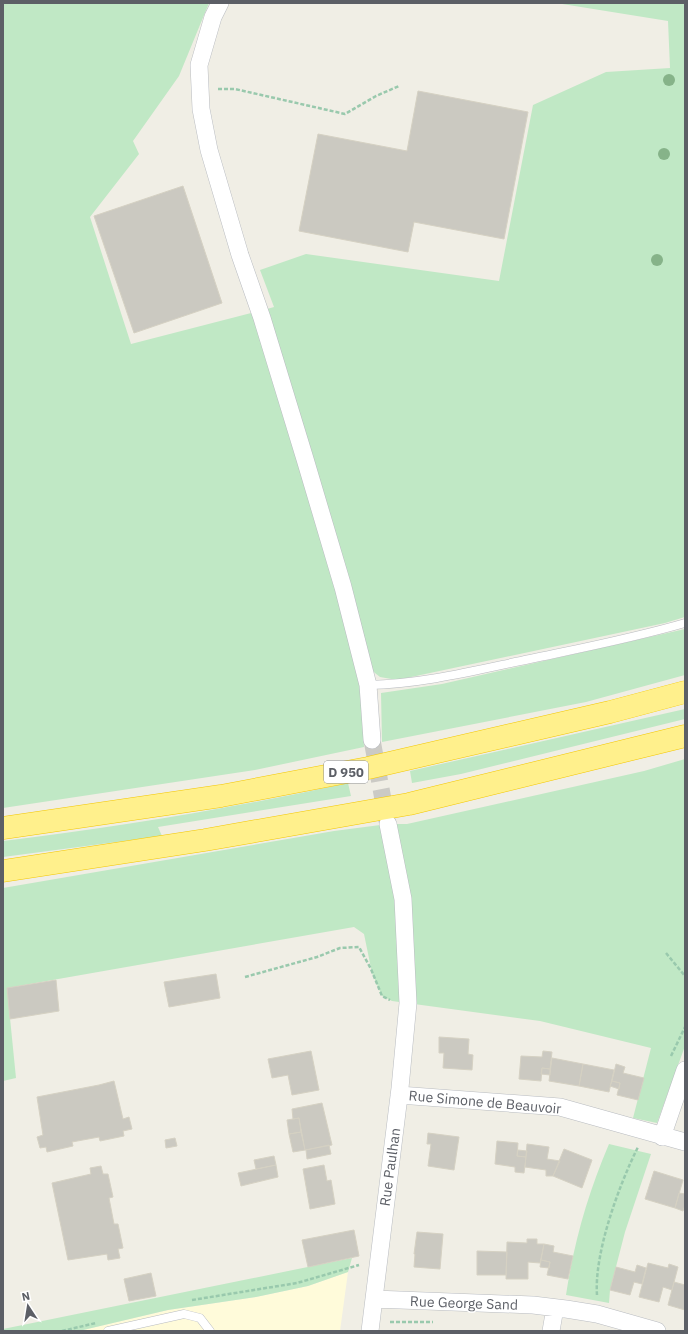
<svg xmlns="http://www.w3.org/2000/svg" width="688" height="1334" viewBox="0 0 688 1334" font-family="'IBM Plex Sans',sans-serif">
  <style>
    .commercial { fill: #fffbda }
    .green { fill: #c0e8c5 }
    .building { fill: #cbc9c1; stroke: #d5d1c3 }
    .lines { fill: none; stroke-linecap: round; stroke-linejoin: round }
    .street-tunnel { stroke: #cbcac5; stroke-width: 17; stroke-dasharray: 17 8; stroke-linecap: butt }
    .lane-casing { stroke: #b9bcc1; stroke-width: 9 }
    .street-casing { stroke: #b9bcc1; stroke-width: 18 }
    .highway-casing { stroke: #f4c700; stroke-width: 23 }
    .path { stroke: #99c9ad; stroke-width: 2.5; stroke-dasharray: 4 2; stroke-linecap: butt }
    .lane { stroke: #fff; stroke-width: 8 }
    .street { stroke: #fff; stroke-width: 17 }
    .highway { stroke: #fff08c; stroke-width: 22 }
    .tree { fill: #86b389 }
    .labels { text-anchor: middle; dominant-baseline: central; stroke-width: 3; stroke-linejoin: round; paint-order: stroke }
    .shield { fill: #fff; stroke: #8d8f94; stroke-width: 1 }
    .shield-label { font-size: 13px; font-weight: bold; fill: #5c5f66 }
    .street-label { font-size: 14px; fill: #5c5f66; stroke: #fff }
  </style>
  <rect width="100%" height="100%" fill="#f0eee5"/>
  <path class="commercial" d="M348 1272 340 1331H79L168 1310 256 1297 308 1286Z"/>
  <path class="green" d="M3 3H209L179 76 133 141 139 154 90 217 131 344 255 312 331 564 362 696 364 747 255 770 3 808Z
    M556 3H685V617L665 623 397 680 380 677 370 669 267 309 274 307 260 270 306 254 499 281 533 105 606 72 670 68 668 21Z
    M685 629V675L586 702 382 742 381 693 442 684Z
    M685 709V719L461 774 412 783 410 771Z
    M685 759V1046L657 1123 633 1118 651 1048 540 1021 392 1001 382 996 372 973 364 934 354 927 7 988 16 1078 3 1081V888L334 831 388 824H407L644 771Z
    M348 783 351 796 158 827 162 836 3 857V841C119 827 234 808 348 783Z
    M609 1144 651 1154 625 1232 610 1290 609 1303 566 1295C574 1242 588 1193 609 1144Z
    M352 1258 348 1272 308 1286 256 1297 168 1310 79 1331H3V1329Z"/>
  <path class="building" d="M418 91 528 112 504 239 414 222 408 252 299 231 318 134 407 151Z
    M183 186 222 303 134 333 94 216Z
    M216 974 220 998 169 1007 164 982Z
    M56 980 59 1011 10 1019 7 988Z
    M439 1037 469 1039 468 1054 473 1055 472 1070 443 1068 444 1053H439Z
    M311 1051 319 1090 292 1095 288 1075 272 1078 268 1059Z
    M543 1051 552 1052 550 1069 542 1068 541 1081 519 1079 521 1056 542 1057Z
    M552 1058 583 1064 579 1086 549 1081Z
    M583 1064 614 1070 609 1092 579 1086Z
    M616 1064 625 1067 623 1073 644 1078 638 1100 617 1095 620 1083 612 1081Z
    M542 1068 550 1069V1075L541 1074Z
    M114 1081 123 1119 129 1117 132 1129 123 1131 124 1136 100 1141 99 1137 72 1142 73 1146 47 1152 46 1147 40 1148 37 1137 43 1135 37 1097 99 1085Z
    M612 1081 620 1083 619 1089 610 1086Z
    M322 1103 332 1145 305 1150 299 1118 293 1119 292 1109Z
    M299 1118 301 1132 289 1134 287 1120Z
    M301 1132 305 1150 293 1152 289 1134Z
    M428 1133 459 1137 454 1170 428 1166 431 1144H427Z
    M175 1138 177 1146 166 1148 165 1140Z
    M497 1141 518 1143 517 1156 526 1157 524 1173 515 1172V1167L495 1164Z
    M527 1144 549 1147 547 1159 560 1161 553 1176H546V1170L525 1167Z
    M329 1145 331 1154 307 1159 306 1150Z
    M564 1149 592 1160 582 1188 553 1176Z
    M518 1150 527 1151 526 1157 517 1156Z
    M274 1156 276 1165 256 1169 254 1160Z
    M276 1165 278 1177 241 1186 238 1173Z
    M324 1165 327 1181 331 1180 335 1204 310 1209 303 1169Z
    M101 1166 103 1174H108L113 1197 109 1198 114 1224H118L123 1248 118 1249 120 1258 108 1260 107 1254 68 1260 52 1183 91 1174 90 1168Z
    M654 1171 683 1180 675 1208 645 1199Z
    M679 1193 685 1194V1205L683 1211 675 1208Z
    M354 1230 359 1256 308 1267 302 1240Z
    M417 1232 443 1234 440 1269 414 1267 415 1254H414Z
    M527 1239H537V1244H544L540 1263 528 1262V1279H506L507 1242 527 1243Z
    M544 1244 554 1246 553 1252 573 1256 568 1279 547 1275 550 1262 541 1260Z
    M477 1251 507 1252 506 1275H477Z
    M541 1260 550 1262 549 1268 540 1267Z
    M648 1263 668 1268 669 1264 678 1267 672 1290 663 1287 659 1302 639 1297Z
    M637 1265 646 1268 642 1284 634 1282 630 1295 610 1290 616 1267 635 1272Z
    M151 1273 156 1296 129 1301 124 1279Z
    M674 1282 685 1285V1310L668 1305Z"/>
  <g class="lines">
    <path class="street-tunnel" d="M372 740 387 821"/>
    <defs>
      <path id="lane" d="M368 685C423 684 477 670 530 659 582 648 634 638 685 623
        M108 1331 184 1314 200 1318 210 1331"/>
      <path id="street" d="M220 3 213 17 199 65 201 109 209 150 240 255 262 318 305 459 343 587 368 685 372 740
        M399 1095 560 1107 685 1142
        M662 1137 685 1070
        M374 1299 533 1305 566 1309 597 1314 657 1331
        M370 1331 400 1088 408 1003 403 899 388 824
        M551 1331 555 1308"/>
      <path id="highway" d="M3 828 221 796 368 768 610 712 685 692
        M3 871 205 840 409 804 685 736"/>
    </defs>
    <use href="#lane" class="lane-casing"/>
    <use href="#street" class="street-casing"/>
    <use href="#highway" class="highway-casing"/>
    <path class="path" d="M218 89H235L345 114 376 96 399 86
      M666 953 685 976
      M245 977 317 957 340 948 359 947 371 969 382 996 390 1000
      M671 1056 685 1027
      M597 1295C594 1253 619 1185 638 1147
      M192 1300 297 1283 359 1265
      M390 1322H433
      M62 1331 96 1323"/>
    <use href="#lane" class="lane"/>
    <use href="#street" class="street"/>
    <use href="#highway" class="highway"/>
  </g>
  <g class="tree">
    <circle cx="669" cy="80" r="6"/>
    <circle cx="664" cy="154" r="6"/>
    <circle cx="657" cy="260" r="6"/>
  </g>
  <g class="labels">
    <rect class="shield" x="324" y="761" width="44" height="22" rx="3"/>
    <g class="shield-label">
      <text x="346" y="772">D 950</text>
    </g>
    <g class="street-label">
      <text transform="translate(485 1102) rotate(5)">Rue Simone de Beauvoir</text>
      <text transform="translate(390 1167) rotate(-82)">Rue Paulhan</text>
      <text transform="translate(464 1303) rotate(2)">Rue George Sand</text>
    </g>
  </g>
  <rect width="688" height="1334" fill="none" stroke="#5c5f66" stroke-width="8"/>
  <g transform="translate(28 1306) rotate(348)" stroke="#ffffff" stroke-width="3" paint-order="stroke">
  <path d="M0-3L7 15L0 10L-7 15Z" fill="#5c5f66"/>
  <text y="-6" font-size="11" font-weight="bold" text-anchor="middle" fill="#5c5f66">N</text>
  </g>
</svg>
